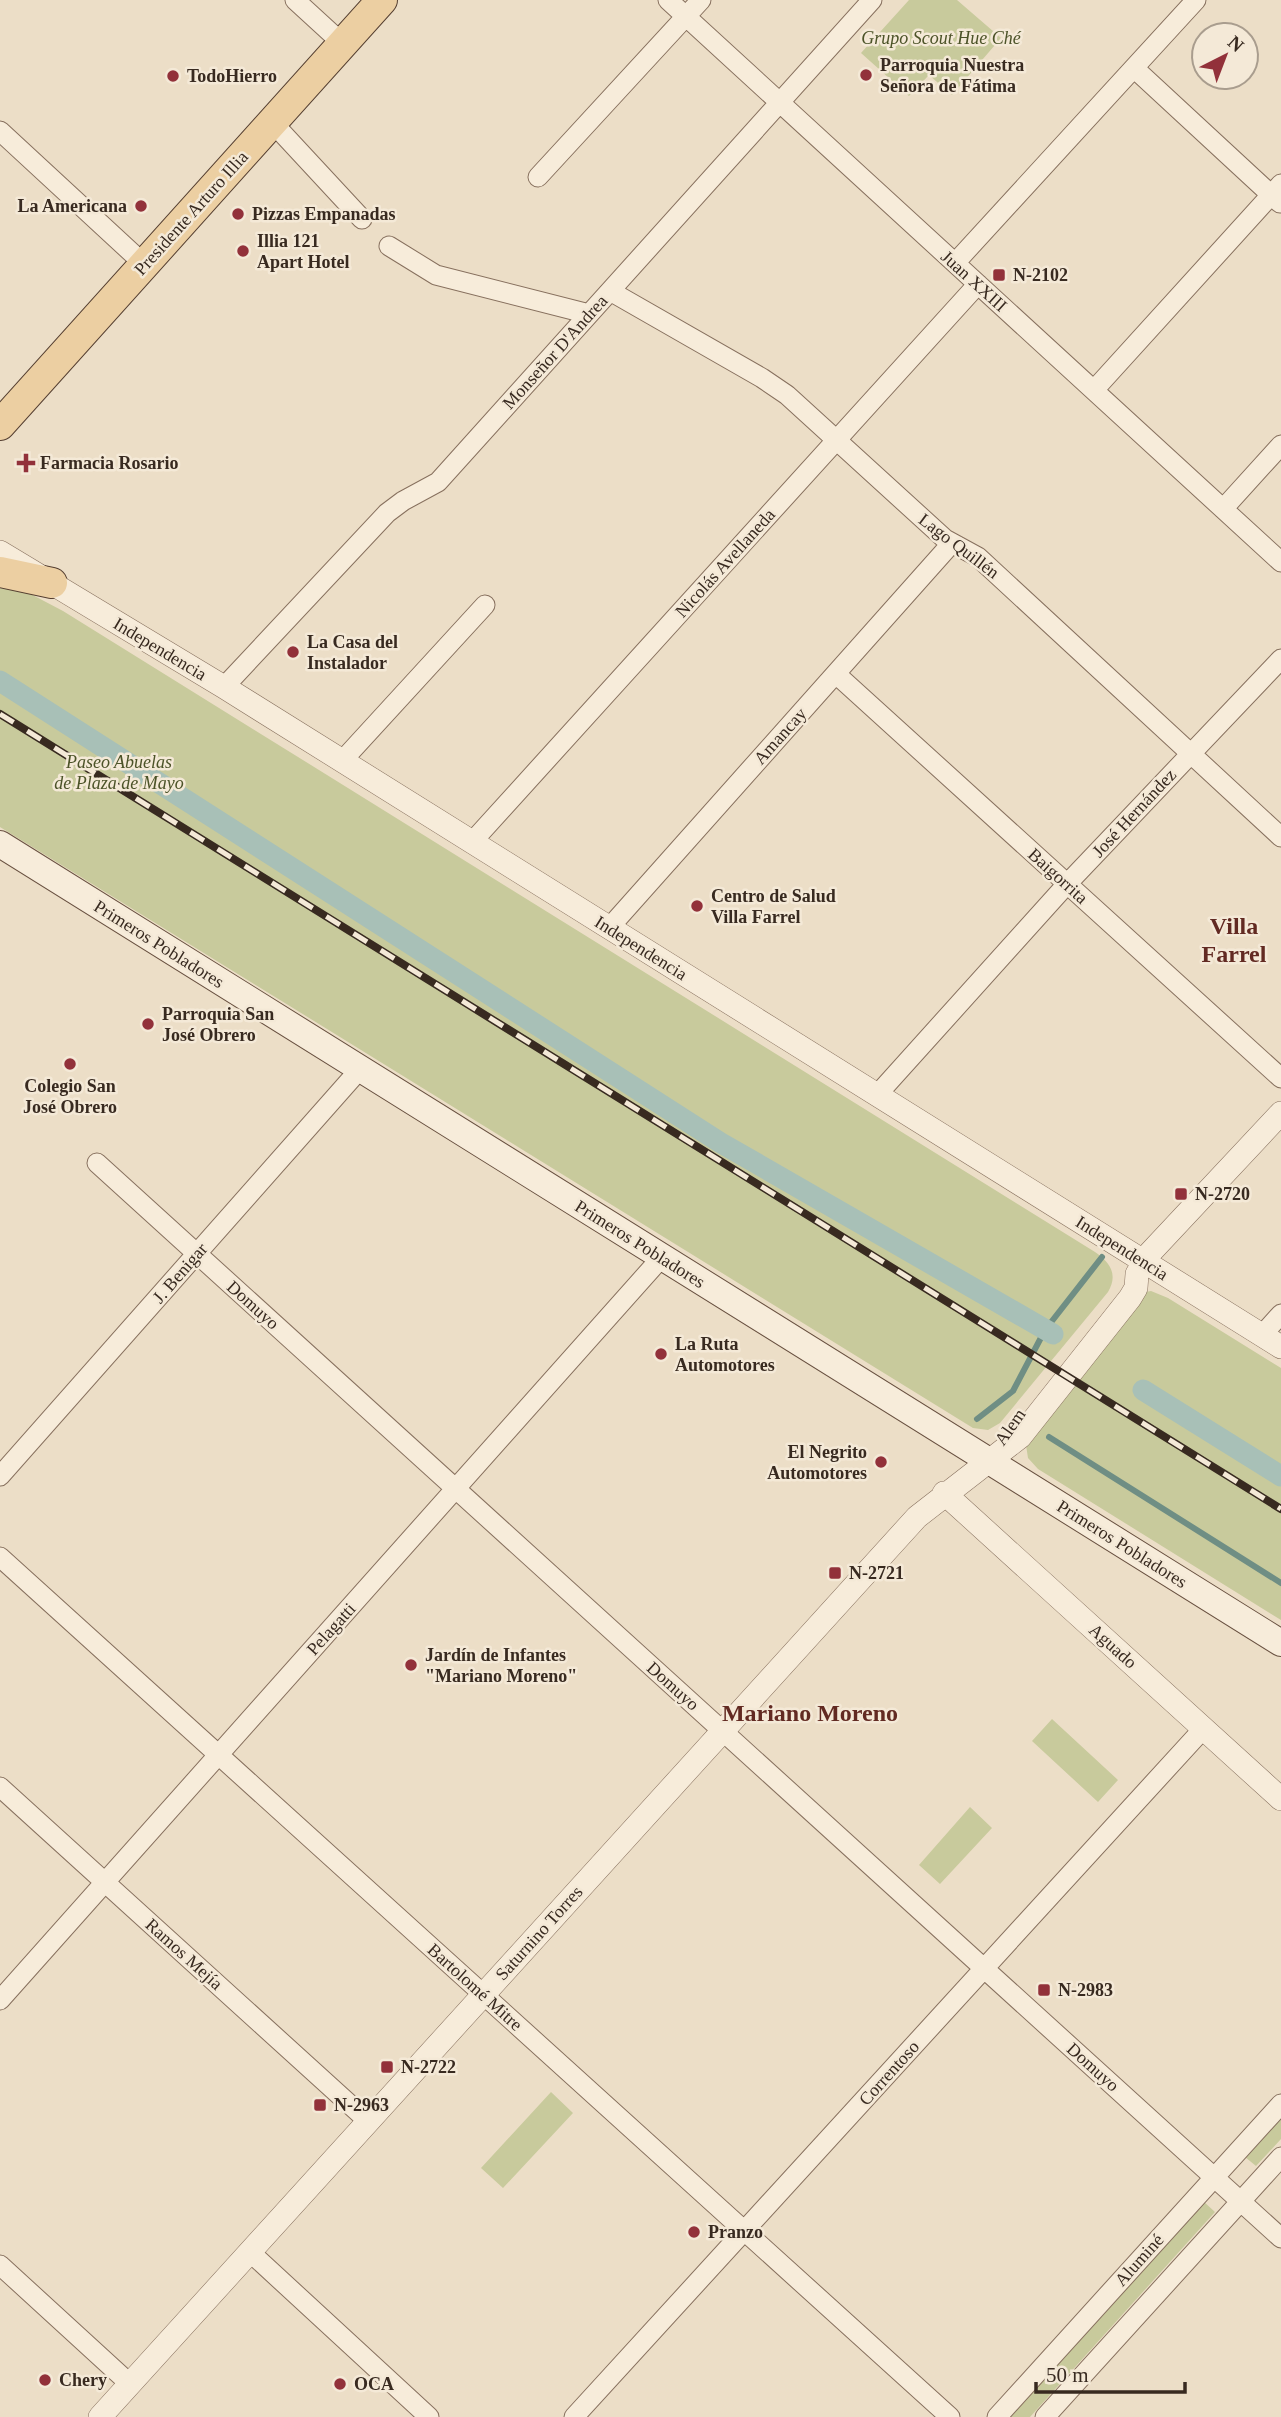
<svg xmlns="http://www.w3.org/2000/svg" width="1281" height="2417" viewBox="0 0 1281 2417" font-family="Georgia,serif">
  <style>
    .green { fill: #c8ca9c }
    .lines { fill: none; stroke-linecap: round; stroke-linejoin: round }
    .stream { stroke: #6f8e84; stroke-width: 6 }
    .canal { stroke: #a8c0b7; stroke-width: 21 }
    .minor-casing { stroke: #87705e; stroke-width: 21 }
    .tertiary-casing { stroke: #87705e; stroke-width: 24 }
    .secondary-casing { stroke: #695141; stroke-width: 28 }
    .primary-casing { stroke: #553f31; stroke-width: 32 }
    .minor { stroke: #f7ecda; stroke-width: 19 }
    .tertiary { stroke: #f7ecda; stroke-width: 23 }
    .secondary { stroke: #f7ecda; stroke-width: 26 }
    .primary { stroke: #eccfa2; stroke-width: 30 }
    .rail-casing { stroke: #382a20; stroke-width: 8 }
    .rail { stroke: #f4e9d7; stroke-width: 5; stroke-dasharray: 16; stroke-linecap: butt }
    .poi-dot { fill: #92313a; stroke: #f4e9d7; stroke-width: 2.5 }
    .labels { text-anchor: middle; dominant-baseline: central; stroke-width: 5; stroke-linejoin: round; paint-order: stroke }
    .park-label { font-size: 18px; font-style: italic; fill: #4c5328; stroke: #f4e9d7 }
    .poi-label { font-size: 18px; font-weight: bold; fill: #382a20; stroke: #f4e9d7; text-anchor: start }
    .street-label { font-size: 18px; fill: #382a20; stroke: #f4e9d7 }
    .district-label { font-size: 24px; font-weight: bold; fill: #622a22; stroke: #f4e9d7 }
  </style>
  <rect width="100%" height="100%" fill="#ecdec7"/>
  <path class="green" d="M909 0H957L1001 38 952 95 929 75 909 96 861 53Z
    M0 582 25 591 63 611 1095 1252C1111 1263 1118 1275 1108 1292L1000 1423 988 1430 973 1428 0 827Z
    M1151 1291 1168 1298 1281 1368V1620L1038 1469 1028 1458 1026 1445 1146 1292Z
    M1052 1719 1118 1780 1098 1802 1032 1741Z
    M970 1807 992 1828 940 1884 919 1865Z
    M551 2092 573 2113 503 2188 481 2168Z
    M1281 2118V2139L1256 2166 1245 2157Z
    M1203 2201 1215 2212 1030 2417H1008Z"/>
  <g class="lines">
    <path class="stream" d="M977 1419 1013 1391 1045 1330 1102 1257
      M1049 1437 1281 1583"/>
    <path class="canal" d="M0 681 721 1143 1053 1334
      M1143 1390 1281 1476"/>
    <defs>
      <path id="minor" d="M295 0 343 44
        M668 0 1281 562
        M1134 68 1280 203
        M272 122 362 219
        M0 131 145 265
        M538 177 701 0
        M389 246 436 275 589 314
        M955 263 1196 0
        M610 291 762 378 787 395 945 539 978 557 1281 837
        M1094 390 1281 184
        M1223 509 1281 445
        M836 674 1281 1078
        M224 687 387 513 403 501 438 482 872 0
        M342 761 485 605
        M472 842 978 284
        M609 928 951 544
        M877 1095 1067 884 1281 659
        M97 1163 1281 2238
        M1262 1335 1281 1314
        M0 1476 360 1069
        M0 1557 950 2417
        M0 1787 368 2121
        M0 2000 661 1258
        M250 2252 429 2417
        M0 2265 130 2384
        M574 2417 1203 1729
        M997 2417 1281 2104
        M1045 2417 1281 2157"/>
      <path id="tertiary" d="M0 552 224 687 1281 1347
        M944 1493 1281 1799
        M100 2417 917 1517 1020 1437 1130 1298 1136 1288 1137 1274 1148 1255 1281 1113"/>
      <path id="secondary" d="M0 844 1281 1643"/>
      <path id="primary" d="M0 425 382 0
        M0 572 52 583"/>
    </defs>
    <use href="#minor" class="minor-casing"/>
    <use href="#tertiary" class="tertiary-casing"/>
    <use href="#secondary" class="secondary-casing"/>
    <use href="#primary" class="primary-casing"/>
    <use href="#minor" class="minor"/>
    <use href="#tertiary" class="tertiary"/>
    <use href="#secondary" class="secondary"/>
    <use href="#primary" class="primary"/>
    <defs>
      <path id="rail" d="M0 714 1281 1509"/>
    </defs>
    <use href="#rail" class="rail-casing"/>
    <use href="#rail" class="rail"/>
  </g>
  <g class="poi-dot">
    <circle cx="866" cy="75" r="7"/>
    <circle cx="173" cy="76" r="7"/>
    <circle cx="141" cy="206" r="7"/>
    <circle cx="238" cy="214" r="7"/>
    <circle cx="243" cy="251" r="7"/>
    <rect x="992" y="268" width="14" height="14" rx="3.5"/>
    <path d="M22.5 452.5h7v7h7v7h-7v7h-7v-7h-7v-7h7z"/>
    <circle cx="293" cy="652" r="7"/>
    <circle cx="697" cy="906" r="7"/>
    <circle cx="148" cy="1024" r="7"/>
    <circle cx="70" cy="1064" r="7"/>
    <rect x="1174" y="1187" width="14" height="14" rx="3.5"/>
    <circle cx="661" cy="1354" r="7"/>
    <circle cx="881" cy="1462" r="7"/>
    <rect x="828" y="1566" width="14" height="14" rx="3.5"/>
    <circle cx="411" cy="1665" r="7"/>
    <rect x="1037" y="1983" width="14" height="14" rx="3.5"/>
    <rect x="380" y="2060" width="14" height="14" rx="3.5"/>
    <rect x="313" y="2098" width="14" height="14" rx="3.5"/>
    <circle cx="694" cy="2232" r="7"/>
    <circle cx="45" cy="2380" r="7"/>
    <circle cx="340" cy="2384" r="7"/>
  </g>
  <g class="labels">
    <g class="park-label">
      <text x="941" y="38">Grupo Scout Hue Ché</text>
      <text x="119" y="762">Paseo Abuelas<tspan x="119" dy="21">de Plaza de Mayo</tspan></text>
    </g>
    <g class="poi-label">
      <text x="880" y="65">Parroquia Nuestra<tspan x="880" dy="21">Señora de Fátima</tspan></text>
      <text x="187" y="76">TodoHierro</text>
      <text x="127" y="206" text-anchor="end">La Americana</text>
      <text x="252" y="214">Pizzas Empanadas</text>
      <text x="257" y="241">Illia 121<tspan x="257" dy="21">Apart Hotel</tspan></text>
      <text x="1013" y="275">N-2102</text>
      <text x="40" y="463">Farmacia Rosario</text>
      <text x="307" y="642">La Casa del<tspan x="307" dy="21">Instalador</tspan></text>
      <text x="711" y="896">Centro de Salud<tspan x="711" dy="21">Villa Farrel</tspan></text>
      <text x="162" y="1014">Parroquia San<tspan x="162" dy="21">José Obrero</tspan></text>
      <text x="70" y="1086" text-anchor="middle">Colegio San<tspan x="70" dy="21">José Obrero</tspan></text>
      <text x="1195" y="1194">N-2720</text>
      <text x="675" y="1344">La Ruta<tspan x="675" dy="21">Automotores</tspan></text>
      <text x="867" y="1452" text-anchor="end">El Negrito<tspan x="867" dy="21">Automotores</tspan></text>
      <text x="849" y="1573">N-2721</text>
      <text x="425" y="1655">Jardín de Infantes<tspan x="425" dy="21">"Mariano Moreno"</tspan></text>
      <text x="1058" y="1990">N-2983</text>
      <text x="401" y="2067">N-2722</text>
      <text x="334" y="2105">N-2963</text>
      <text x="708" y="2232">Pranzo</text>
      <text x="59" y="2380">Chery</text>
      <text x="354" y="2384">OCA</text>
    </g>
    <g class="street-label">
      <text transform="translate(191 213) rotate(-48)">Presidente Arturo Illia</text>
      <text transform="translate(974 281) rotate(42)">Juan XXIII</text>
      <text transform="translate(555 352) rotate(-48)">Monseñor D'Andrea</text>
      <text transform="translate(959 546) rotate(37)">Lago Quillén</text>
      <text transform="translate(725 563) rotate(-48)">Nicolás Avellaneda</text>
      <text transform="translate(160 649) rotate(31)">Independencia</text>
      <text transform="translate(780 736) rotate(-48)">Amancay</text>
      <text transform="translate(1134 813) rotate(-47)">José Hernández</text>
      <text transform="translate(1058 876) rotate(42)">Baigorrita</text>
      <text transform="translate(159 944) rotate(32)">Primeros Pobladores</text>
      <text transform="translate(641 948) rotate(32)">Independencia</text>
      <text transform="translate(640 1244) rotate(32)">Primeros Pobladores</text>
      <text transform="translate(1122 1248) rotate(32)">Independencia</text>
      <text transform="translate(180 1273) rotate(-49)">J. Benigar</text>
      <text transform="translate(253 1305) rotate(42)">Domuyo</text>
      <text transform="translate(1010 1427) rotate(-55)">Alem</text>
      <text transform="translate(1122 1544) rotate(32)">Primeros Pobladores</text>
      <text transform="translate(331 1629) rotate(-48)">Pelagatti</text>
      <text transform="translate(1113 1646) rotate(42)">Aguado</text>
      <text transform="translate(673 1686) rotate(42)">Domuyo</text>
      <text transform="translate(539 1933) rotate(-48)">Saturnino Torres</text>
      <text transform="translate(184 1954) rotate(42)">Ramos Mejía</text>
      <text transform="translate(475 1987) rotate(42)">Bartolomé Mitre</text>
      <text transform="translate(1093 2067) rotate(42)">Domuyo</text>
      <text transform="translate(889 2073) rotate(-48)">Correntoso</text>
      <text transform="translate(1139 2260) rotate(-48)">Aluminé</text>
    </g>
    <g class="district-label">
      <text x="1234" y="926">Villa<tspan x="1234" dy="28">Farrel</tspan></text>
      <text x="810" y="1713">Mariano Moreno</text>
    </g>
  </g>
  <g transform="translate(1225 56) rotate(42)"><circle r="33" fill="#f4e9d7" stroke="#a99d8e" stroke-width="2"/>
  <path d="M0-5L12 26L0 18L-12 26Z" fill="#92313a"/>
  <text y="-10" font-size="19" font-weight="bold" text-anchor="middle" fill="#382a20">N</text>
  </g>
  <path d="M1036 2382v10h149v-10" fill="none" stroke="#382a20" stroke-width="3.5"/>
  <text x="1046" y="2382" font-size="21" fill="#382a20" stroke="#f4e9d7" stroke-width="5" paint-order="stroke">50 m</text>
</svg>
